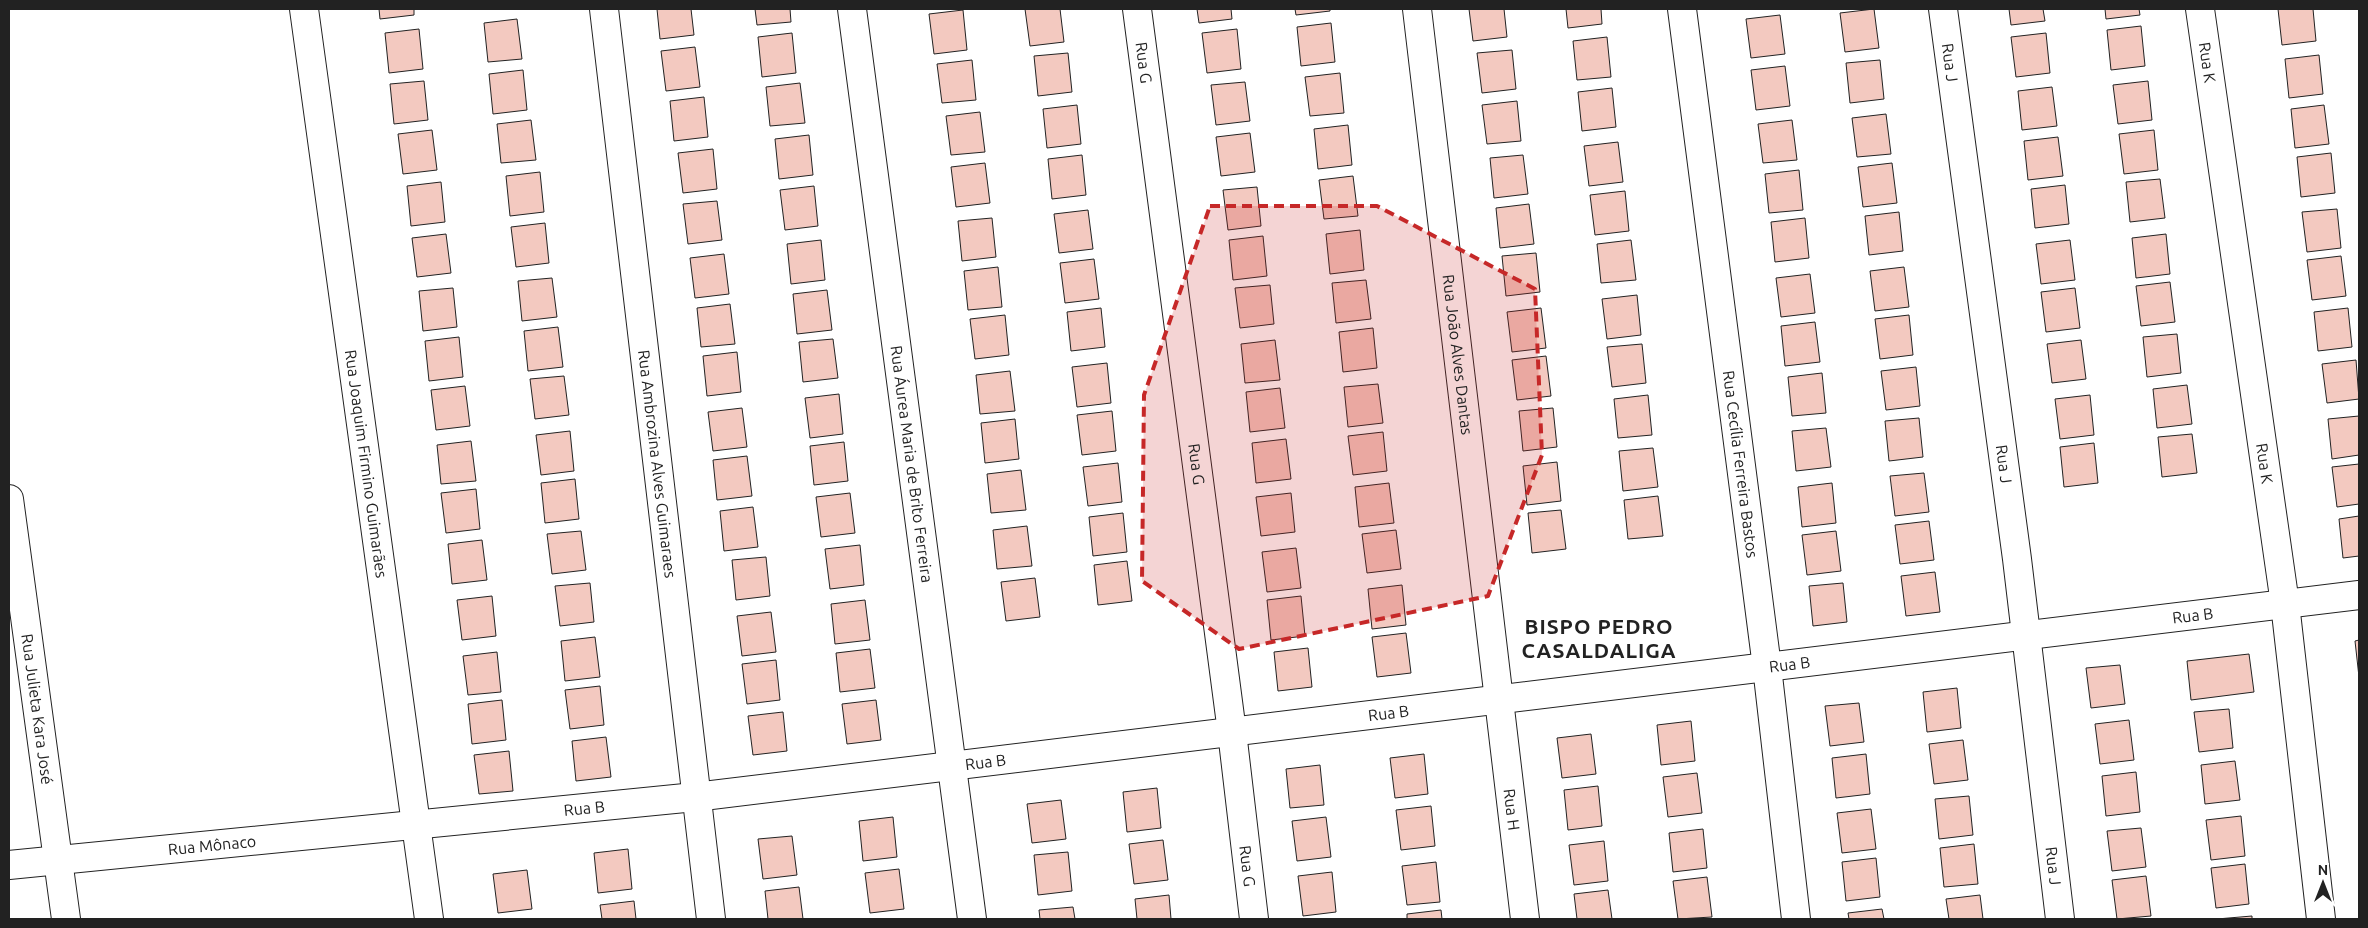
<svg xmlns="http://www.w3.org/2000/svg" width="2368" height="928" viewBox="0 0 2368 928" font-family="Ubuntu,sans-serif">
  <style>
    .building { fill: #f3c9c0; stroke: #222 }
    .lines { fill: none; stroke-linecap: round; stroke-linejoin: round }
    .minor-casing { stroke: #222; stroke-width: 30 }
    .minor { stroke: #fff; stroke-width: 28 }
    .marked { fill: #c62828; fill-opacity: 0.2; stroke: #c62828; stroke-width: 4; stroke-dasharray: 10 6; stroke-linejoin: round }
    .labels { text-anchor: middle; dominant-baseline: central; stroke-width: 4; stroke-linejoin: round; paint-order: stroke }
    .street-label { font-size: 16px; fill: #222; stroke: #fff }
    .district-label { font-size: 21px; font-weight: bold; letter-spacing: 1px; fill: #222; stroke: #fff }
  </style>
  <rect width="100%" height="100%" fill="#fff"/>
  <path class="building" d="M379 9H414V15L380 19Z
    M657 9H691L694 35 660 39Z
    M755 9H790L791 22 757 25Z
    M1025 9H1060L1064 42 1030 46Z
    M1197 9H1231L1232 19 1199 23Z
    M1295 9H1330V11L1296 15Z
    M1469 9H1504L1507 37 1473 41Z
    M1566 9H1601L1602 24 1568 28Z
    M1874 9 1879 48 1845 52 1840 13Z
    M2009 9H2043L2045 21 2011 25Z
    M2105 9H2139L2140 15 2106 19Z
    M2278 9H2313L2316 41 2282 45Z
    M963 10 967 50 934 54 929 14Z
    M1780 15 1785 54 1751 58 1746 19Z
    M517 19 522 59 488 62 484 23Z
    M1331 23 1335 62 1301 66 1297 27Z
    M2141 26 2145 66 2111 70 2107 30Z
    M419 29 423 69 389 73 385 33Z
    M1237 29 1241 69 1207 73 1202 33Z
    M792 33 796 73 762 77 758 37Z
    M2046 33 2050 73 2016 77 2011 37Z
    M1607 37 1611 77 1577 80 1573 41Z
    M695 47 700 87 666 91 661 51Z
    M1512 50 1516 89 1482 93 1477 53Z
    M1068 53 1072 92 1038 96 1034 56Z
    M2319 55 2323 94 2289 98 2285 59Z
    M972 60 976 100 942 103 937 64Z
    M1880 60 1884 99 1850 103 1846 63Z
    M1785 66 1790 106 1756 110 1751 70Z
    M523 70 527 110 493 114 489 74Z
    M1340 73 1344 113 1310 116 1305 77Z
    M424 81 428 120 394 124 390 84Z
    M2148 81 2152 120 2118 124 2113 85Z
    M1245 82 1250 121 1216 125 1211 85Z
    M800 83 805 123 770 126 766 87Z
    M2052 87 2057 126 2022 130 2018 91Z
    M1612 88 1616 127 1582 131 1578 92Z
    M704 97 708 137 674 141 670 101Z
    M1517 101 1521 141 1487 144 1482 105Z
    M1077 105 1081 144 1047 148 1043 109Z
    M2324 105 2329 144 2295 148 2291 109Z
    M980 112 985 152 951 155 946 116Z
    M1886 114 1891 154 1857 157 1852 118Z
    M531 120 536 160 501 163 497 124Z
    M1792 120 1797 160 1763 163 1758 124Z
    M1348 125 1352 165 1318 169 1314 129Z
    M432 130 437 170 403 174 398 134Z
    M2154 130 2158 170 2124 174 2119 134Z
    M1250 133 1255 172 1221 176 1216 137Z
    M809 135 813 175 779 179 775 139Z
    M2058 137 2063 176 2028 180 2024 141Z
    M1618 142 1623 182 1589 186 1584 146Z
    M713 149 717 189 683 193 678 153Z
    M2331 153 2335 193 2301 197 2297 157Z
    M1082 155 1086 195 1052 199 1048 159Z
    M1523 155 1528 194 1494 198 1490 158Z
    M985 163 990 203 956 207 951 167Z
    M1892 163 1897 203 1863 207 1858 167Z
    M1799 170 1803 210 1769 213 1765 174Z
    M540 172 544 212 510 216 506 176Z
    M1353 176 1358 216 1324 219 1319 180Z
    M2160 179 2165 218 2130 222 2126 182Z
    M441 182 445 222 411 226 407 186Z
    M2065 185 2069 224 2035 228 2031 189Z
    M814 186 818 226 785 230 780 190Z
    M1257 187 1261 226 1228 230 1223 190Z
    M1625 191 1629 231 1595 235 1590 195Z
    M717 201 722 240 688 244 683 204Z
    M1529 204 1534 244 1500 248 1496 208Z
    M2337 209 2341 248 2307 252 2302 212Z
    M1088 210 1093 249 1059 253 1054 214Z
    M1899 212 1903 251 1869 255 1865 216Z
    M992 218 996 257 962 261 958 221Z
    M1805 218 1809 258 1775 262 1771 222Z
    M545 223 549 263 516 267 511 227Z
    M1360 230 1364 270 1330 274 1326 234Z
    M446 234 451 273 417 277 412 238Z
    M2166 234 2170 274 2136 278 2132 238Z
    M1263 236 1267 276 1233 280 1229 240Z
    M821 240 825 280 791 284 787 244Z
    M1631 240 1636 280 1601 283 1597 244Z
    M2070 240 2075 280 2041 284 2036 244Z
    M1536 253 1540 292 1506 296 1502 256Z
    M724 254 729 294 695 298 690 258Z
    M2341 256 2346 296 2312 300 2307 260Z
    M1094 259 1099 299 1065 303 1060 263Z
    M998 267 1002 307 968 310 964 271Z
    M1904 267 1909 307 1875 311 1870 271Z
    M1810 274 1815 313 1781 317 1776 278Z
    M552 278 557 317 522 321 518 281Z
    M1366 280 1371 319 1336 323 1332 283Z
    M2170 282 2175 322 2141 326 2136 286Z
    M1270 285 1274 324 1240 328 1235 288Z
    M453 288 457 327 423 331 419 291Z
    M2075 288 2080 328 2046 332 2041 292Z
    M827 290 832 330 797 334 793 294Z
    M1637 295 1641 335 1607 339 1602 299Z
    M730 304 735 344 701 347 697 308Z
    M1101 308 1105 347 1071 351 1067 312Z
    M1541 308 1546 348 1512 352 1507 312Z
    M2348 308 2352 347 2318 351 2314 312Z
    M1005 315 1009 355 975 359 970 319Z
    M1909 315 1913 355 1880 359 1875 319Z
    M1815 322 1820 362 1785 366 1781 326Z
    M558 327 563 367 528 371 524 331Z
    M1373 328 1377 368 1343 372 1339 332Z
    M2177 334 2181 373 2147 377 2143 337Z
    M459 337 463 377 429 381 425 341Z
    M833 339 838 378 803 382 799 342Z
    M1275 340 1280 380 1245 383 1241 344Z
    M2081 340 2086 379 2052 383 2047 344Z
    M1642 344 1646 383 1612 387 1607 347Z
    M737 352 741 392 707 396 703 356Z
    M1546 356 1551 396 1517 400 1512 360Z
    M2356 360 2359 399 2327 403 2322 364Z
    M1107 363 1111 403 1077 407 1072 367Z
    M1916 367 1920 406 1886 410 1881 371Z
    M1010 371 1015 411 980 414 976 375Z
    M1822 373 1826 413 1792 416 1788 377Z
    M564 376 569 415 535 419 530 379Z
    M1378 384 1383 423 1348 427 1344 387Z
    M2187 385 2192 424 2157 428 2153 389Z
    M465 386 470 426 436 430 431 390Z
    M1280 388 1285 428 1250 432 1246 392Z
    M839 394 843 434 810 438 805 398Z
    M1648 395 1652 435 1618 438 1614 399Z
    M2090 395 2094 435 2060 439 2055 399Z
    M742 408 747 447 713 451 708 412Z
    M1553 408 1557 447 1523 451 1519 411Z
    M1112 411 1116 451 1082 455 1077 415Z
    M2359 416V455L2332 459 2328 419Z
    M1919 418 1923 457 1889 461 1885 421Z
    M1015 419 1019 459 985 463 981 423Z
    M1826 428 1831 467 1796 471 1792 431Z
    M570 431 574 471 541 475 536 435Z
    M1383 432 1387 471 1353 475 1348 436Z
    M2192 434 2197 473 2162 477 2158 437Z
    M1286 439 1291 479 1256 483 1252 443Z
    M471 441 476 481 441 484 437 445Z
    M844 442 848 481 814 485 810 446Z
    M2094 443 2098 483 2064 487 2060 447Z
    M1653 448 1658 487 1623 491 1619 451Z
    M747 456 752 496 717 500 713 460Z
    M1557 462 1561 501 1527 505 1523 466Z
    M1118 463 1122 502 1088 506 1083 467Z
    M2359 464V504L2337 507 2332 467Z
    M1021 470 1026 510 991 513 987 474Z
    M1924 473 1929 512 1895 516 1890 476Z
    M575 479 579 519 545 523 541 483Z
    M1389 483 1394 523 1359 527 1355 487Z
    M1832 483 1836 523 1802 527 1798 487Z
    M476 489 480 529 446 533 441 493Z
    M850 493 855 533 821 537 816 497Z
    M1291 493 1295 532 1261 536 1256 497Z
    M1658 496 1663 536 1628 539 1624 500Z
    M753 507 758 547 724 551 720 511Z
    M1561 510 1566 549 1532 553 1528 513Z
    M1123 513 1127 552 1093 556 1089 517Z
    M2359 516V556L2343 558 2339 519Z
    M1929 521 1934 560 1900 564 1895 525Z
    M1027 526 1032 566 997 569 993 530Z
    M1396 530 1401 569 1367 573 1362 534Z
    M581 531 586 570 552 574 547 534Z
    M1836 531 1841 571 1807 575 1802 535Z
    M482 540 487 580 452 584 448 544Z
    M860 545 864 585 830 589 825 549Z
    M1296 548 1301 588 1267 592 1262 552Z
    M766 557 770 596 736 600 732 560Z
    M1127 561 1132 601 1098 605 1094 565Z
    M1935 572 1940 612 1906 616 1901 576Z
    M1035 578 1040 617 1006 621 1001 582Z
    M590 583 594 622 560 626 555 586Z
    M1843 583 1847 622 1813 626 1809 586Z
    M1402 585 1406 625 1372 629 1368 589Z
    M492 596 496 636 462 640 457 600Z
    M1301 596 1305 636 1271 640 1267 600Z
    M865 600 870 640 835 644 831 604Z
    M771 612 776 652 742 656 737 616Z
    M1406 633 1411 673 1377 677 1372 637Z
    M595 637 600 677 565 681 561 641Z
    M2359 640V677L2355 641Z
    M1308 648 1312 687 1278 691 1274 652Z
    M870 649 875 688 840 692 836 653Z
    M497 652 501 692 468 695 463 656Z
    M2249 654 2254 692 2191 700 2187 661Z
    M776 660 780 700 747 704 742 664Z
    M2120 665 2125 704 2091 708 2086 668Z
    M600 686 604 725 570 729 565 690Z
    M1957 688 1961 728 1927 732 1923 692Z
    M502 700 506 740 472 744 468 704Z
    M876 700 881 740 847 744 842 704Z
    M1859 703 1864 742 1830 746 1825 706Z
    M2229 709 2233 748 2199 752 2194 712Z
    M783 712 787 751 753 755 748 716Z
    M2129 720 2134 760 2100 764 2095 724Z
    M1691 721 1695 761 1661 765 1657 725Z
    M1591 734 1596 774 1562 778 1557 738Z
    M606 737 611 777 576 781 572 741Z
    M1963 740 1968 780 1934 784 1929 744Z
    M509 751 513 791 479 794 474 755Z
    M1424 754 1428 794 1395 798 1390 758Z
    M1866 754 1870 794 1836 798 1832 758Z
    M2235 761 2240 800 2205 804 2201 765Z
    M1320 765 1324 805 1290 808 1286 769Z
    M2136 772 2140 812 2106 816 2102 776Z
    M1697 773 1702 813 1668 817 1663 777Z
    M1598 786 1602 826 1568 830 1564 790Z
    M1157 788 1161 828 1127 832 1123 792Z
    M1969 796 1973 835 1939 839 1935 799Z
    M1061 800 1066 839 1032 843 1027 804Z
    M1431 806 1435 846 1401 850 1396 810Z
    M1871 809 1876 849 1842 853 1837 813Z
    M2241 816 2245 856 2211 860 2206 820Z
    M893 817 897 857 863 861 859 821Z
    M1326 817 1331 857 1297 861 1292 821Z
    M2141 828 2146 867 2112 871 2107 831Z
    M1703 829 1707 868 1673 872 1669 833Z
    M792 836 797 875 763 879 758 839Z
    M1163 840 1168 880 1134 884 1129 844Z
    M1604 841 1608 881 1574 885 1569 845Z
    M1974 844 1978 884 1944 887 1940 848Z
    M628 849 632 889 598 893 594 853Z
    M1068 852 1072 891 1038 895 1034 855Z
    M1876 858 1880 897 1846 901 1842 862Z
    M1436 862 1440 902 1407 905 1402 866Z
    M2245 864 2249 904 2216 908 2211 868Z
    M899 869 904 909 870 913 865 873Z
    M527 870 532 909 498 913 493 874Z
    M1332 872 1336 912 1303 916 1298 876Z
    M2146 876 2151 916 2117 919 2112 880Z
    M1707 877 1712 917 1678 919 1673 881Z
    M799 887 803 919H768L765 891Z
    M1608 890 1612 919H1577L1574 894Z
    M1169 895 1171 919H1137L1135 899Z
    M1980 895 1983 919H1949L1946 899Z
    M634 901 636 919H602L600 905Z
    M1073 907 1075 919H1040L1039 910Z
    M1882 909 1884 919H1849L1848 913Z
    M1441 910 1442 919H1407V914Z
    M2252 916V919H2217Z"/>
  <g class="lines">
    <defs>
      <g id="minor">
        <path id="s1" d="M304 9 429 919"/>
        <path id="s2" d="M604 9 711 919"/>
        <path id="s3" d="M852 9 972 919"/>
        <path id="s4" d="M1137 9 1232 732 1254 919"/>
        <path id="s5" d="M1417 9 1525 919"/>
        <path id="s6" d="M1682 9 1767 667 1796 919"/>
        <path id="s7" d="M1943 9 2017 559 2060 919"/>
        <path id="s8" d="M2200 9 2285 604 2321 919"/>
        <path id="s9" d="M9 499 66 919"/>
        <path id="s10" d="M9 865 695 797 2359 595"/>
      </g>
    </defs>
    <use href="#minor" class="minor-casing"/>
    <use href="#minor" class="minor"/>
  </g>
  <path class="marked" d="M1210 206H1377L1535 289 1542 455 1488 596 1239 649 1142 581 1144 395Z"/>
  <g class="labels">
    <g class="street-label">
      <text stroke="none"><textPath href="#s4" startOffset="54">Rua G</textPath></text>
      <text stroke="none"><textPath href="#s7" startOffset="54">Rua J</textPath></text>
      <text stroke="none"><textPath href="#s8" startOffset="54">Rua K</textPath></text>
      <text stroke="none"><textPath href="#s5" startOffset="348">Rua João Alves Dantas</textPath></text>
      <text stroke="none"><textPath href="#s8" startOffset="459">Rua K</textPath></text>
      <text stroke="none"><textPath href="#s1" startOffset="459">Rua Joaquim Firmino Guimarães</textPath></text>
      <text stroke="none"><textPath href="#s2" startOffset="458">Rua Ambrozina Alves Guimaraes</textPath></text>
      <text stroke="none"><textPath href="#s3" startOffset="459">Rua Áurea Maria de Brito Ferreira</textPath></text>
      <text stroke="none"><textPath href="#s4" startOffset="459">Rua G</textPath></text>
      <text stroke="none"><textPath href="#s6" startOffset="459">Rua Cecília Ferreira Bastos</textPath></text>
      <text stroke="none"><textPath href="#s7" startOffset="459">Rua J</textPath></text>
      <text stroke="none"><textPath href="#s10" startOffset="2198">Rua B</textPath></text>
      <text stroke="none"><textPath href="#s10" startOffset="1792">Rua B</textPath></text>
      <text stroke="none"><textPath href="#s9" startOffset="212">Rua Julieta Kara José</textPath></text>
      <text stroke="none"><textPath href="#s10" startOffset="1388">Rua B</textPath></text>
      <text stroke="none"><textPath href="#s10" startOffset="982">Rua B</textPath></text>
      <text stroke="none"><textPath href="#s10" startOffset="578">Rua B</textPath></text>
      <text stroke="none"><textPath href="#s5" startOffset="806">Rua H</textPath></text>
      <text stroke="none"><textPath href="#s10" startOffset="204">Rua Mônaco</textPath></text>
      <text stroke="none"><textPath href="#s4" startOffset="864">Rua G</textPath></text>
      <text stroke="none"><textPath href="#s7" startOffset="864">Rua J</textPath></text>
    </g>
    <g class="district-label">
      <text x="1599" y="626">BISPO PEDRO<tspan x="1599" dy="24">CASALDALIGA</tspan></text>
    </g>
  </g>
  <rect width="2368" height="928" fill="none" stroke="#222222" stroke-width="20"/>
  <g transform="translate(2323 883)" stroke="#ffffff" stroke-width="4" paint-order="stroke">
  <path d="M0-4L9 19L0 12L-9 19Z" fill="#222222"/>
  <text y="-8" font-size="14" font-weight="bold" text-anchor="middle" fill="#222222">N</text>
  </g>
</svg>
